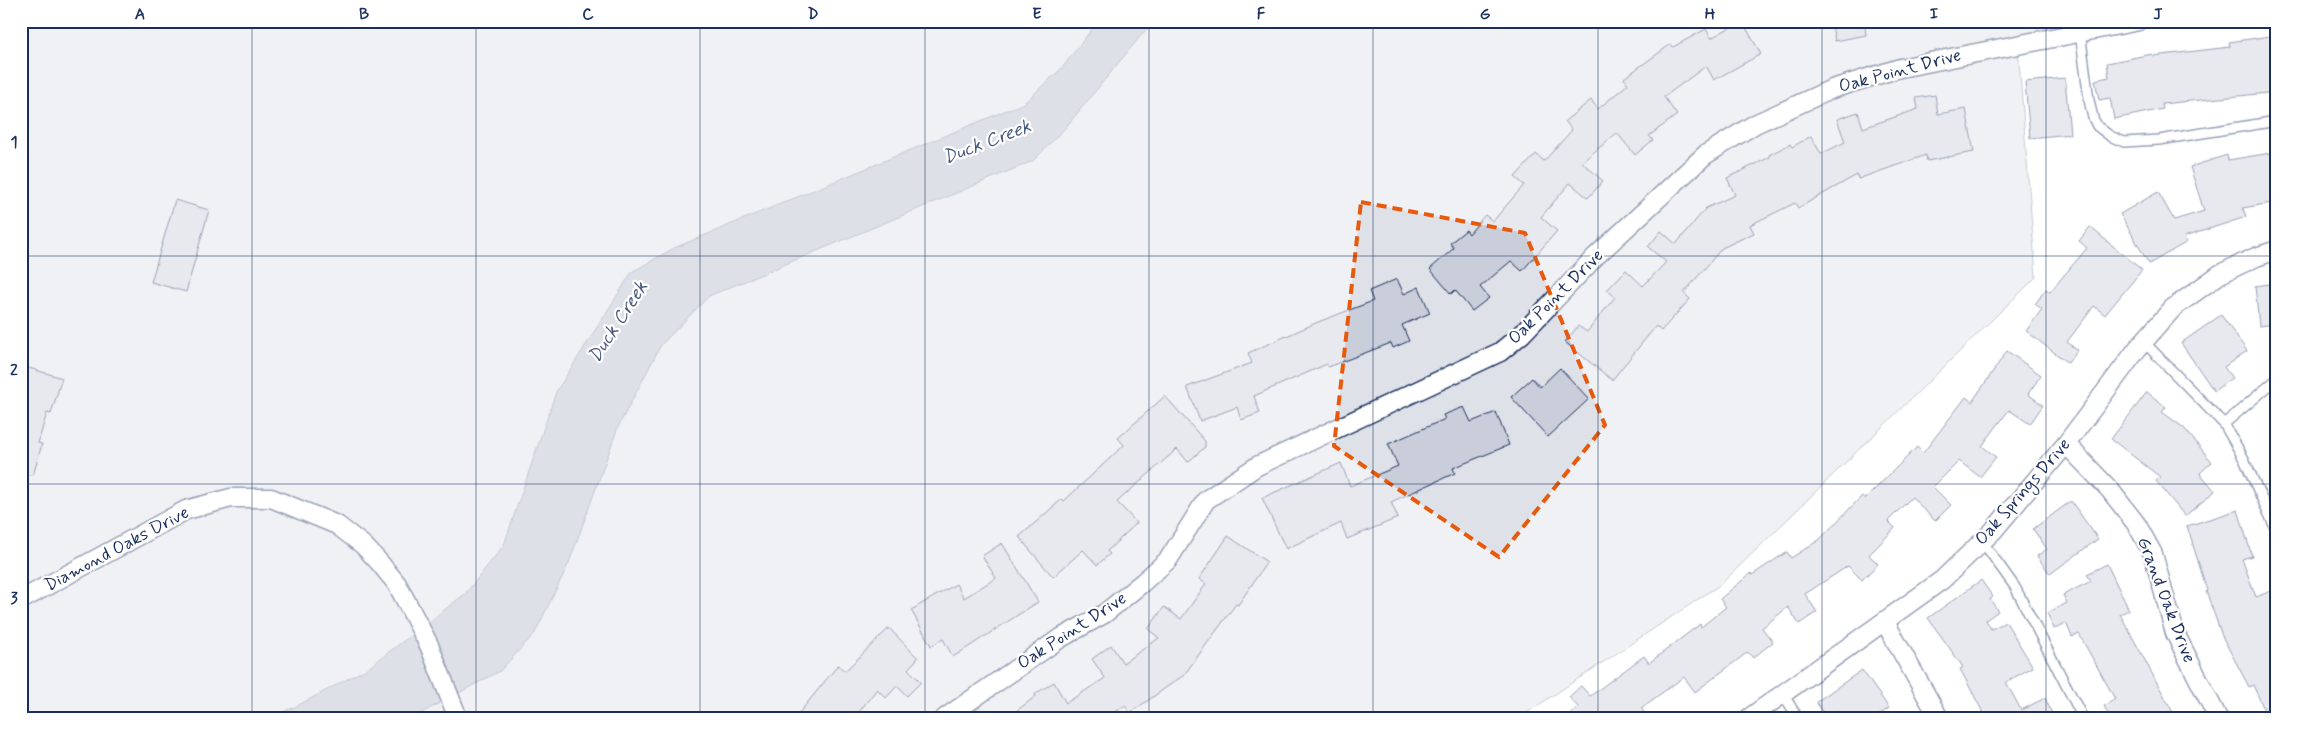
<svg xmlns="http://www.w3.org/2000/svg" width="2298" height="739" viewBox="0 0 2298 739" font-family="Mynerve,sans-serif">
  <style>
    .green { fill: #dee1e7; stroke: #7c88a2 }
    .water { fill: #b5bbca; stroke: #77839f }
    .building { fill: #caceda; stroke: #1b2f5e }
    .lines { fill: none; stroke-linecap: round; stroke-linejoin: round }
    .lane-casing { stroke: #1b2f5e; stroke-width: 12 }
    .street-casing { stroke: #1b2f5e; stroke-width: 21 }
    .lane { stroke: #fff; stroke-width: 9 }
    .street { stroke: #fff; stroke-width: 18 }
    .marked { fill: none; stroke: #e8590c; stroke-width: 4; stroke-dasharray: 10 6; stroke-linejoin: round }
    .grid { fill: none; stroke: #1b2f5e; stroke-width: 1; stroke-opacity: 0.55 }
    .labels { text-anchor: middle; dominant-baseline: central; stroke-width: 4.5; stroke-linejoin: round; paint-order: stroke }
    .street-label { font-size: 18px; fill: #1b2f5e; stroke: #fff }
    .water-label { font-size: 19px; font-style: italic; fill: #49597e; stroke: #fff }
    .neatline { fill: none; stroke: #1b2f5e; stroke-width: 2 }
    .grid-label { font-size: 16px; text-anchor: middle; font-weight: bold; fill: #1b2f5e }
  </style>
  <rect width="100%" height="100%" fill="#fff"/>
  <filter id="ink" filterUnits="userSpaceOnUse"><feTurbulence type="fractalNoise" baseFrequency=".02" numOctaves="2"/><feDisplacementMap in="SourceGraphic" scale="10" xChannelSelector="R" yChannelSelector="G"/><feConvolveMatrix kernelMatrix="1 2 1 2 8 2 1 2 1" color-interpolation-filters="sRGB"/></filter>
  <g filter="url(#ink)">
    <path class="green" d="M21 21H2101L2017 36 2036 277 1721 584 1519 718H21Z"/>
    <path class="water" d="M1098 21H1153L1065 128 1033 161 709 296 661 345 618 427 569 563 535 633 500 671 412 718H267L295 707 368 668 465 594 504 545 556 392 632 272 674 248 1024 103 1062 68Z"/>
    <path class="building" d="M1742 21 1761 54 1714 80 1706 66 1664 97 1677 115 1649 136 1653 140 1635 155 1617 133 1582 162 1603 181 1588 198 1570 183 1541 217 1557 231 1522 271 1511 261 1480 287 1489 298 1472 311 1455 290 1451 294 1430 269 1454 248 1450 243 1466 230 1469 234 1485 215 1493 221 1524 185 1515 177 1536 154 1544 161 1572 130 1565 121 1591 100 1598 109 1628 84 1624 78 1671 44 1673 47 1706 29 1711 38Z
      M1831 21H1864L1866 35 1835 41Z
      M2277 35V92L2162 104 2163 109 2114 119 2110 98 2099 100 2095 80 2109 77 2107 63 2152 54 2153 56 2230 47 2229 42Z
      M2065 78 2070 134 2030 138 2025 82Z
      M1935 95 1938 114 1966 109 1974 152 1927 161 1926 155 1858 179 1857 175 1798 208 1795 203 1750 225 1754 233 1722 248 1684 293 1690 299 1661 331 1656 326 1612 380 1565 342 1578 326 1587 332 1615 297 1607 290 1626 270 1643 286 1666 262 1648 247 1661 231 1676 244 1706 208 1735 195 1727 178 1770 157 1769 155 1790 144 1792 147 1811 136 1821 154 1845 142 1837 119 1858 112 1863 128 1918 109 1916 98Z
      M2277 152V202L2243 208 2246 217 2184 237 2187 242 2149 264 2120 214 2158 192 2174 220 2204 211 2190 167 2227 155 2228 160Z
      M175 200 209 210 186 292 151 282Z
      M2090 227 2142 270 2105 315 2094 306 2067 342 2077 350 2068 363 2026 331 2042 309 2035 304 2046 289 2050 292 2087 248 2079 241Z
      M1397 279 1404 294 1419 287 1430 313 1402 325 1409 341 1393 348 1391 343 1328 367 1327 364 1254 396 1260 413 1241 420 1237 407 1200 421 1187 387 1252 363 1248 353 1318 322 1373 301 1369 291Z
      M2277 283V324L2259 326 2255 286Z
      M2221 315 2247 351 2224 367 2232 378 2214 391 2181 343Z
      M2007 351 2041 375 2028 394 2043 405 2030 424 2009 410 1982 446 1996 457 1980 477 1959 461 1933 487 1951 505 1935 521 1912 497 1888 521 1895 528 1869 555 1878 564 1862 580 1848 566 1805 594 1817 612 1799 624 1788 607 1762 628 1773 642 1753 658 1748 652 1695 692 1684 677 1641 708 1648 718H1566L1578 707 1569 697 1581 686 1590 696 1644 656 1649 663 1700 624 1701 627 1726 607 1720 599 1751 573 1752 575 1787 552 1791 558 1819 540 1862 496 1865 499 1917 447 1923 453 1966 397 1972 402Z
      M26 367 62 378 51 414 47 413 38 443 42 444 33 476 21 473V383Z
      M1560 368 1589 399 1548 437 1511 397 1532 378 1540 387Z
      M2147 392 2166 407 2162 412 2184 428 2212 462 2200 473 2215 491 2185 516 2156 481 2160 477 2111 439Z
      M1165 396 1205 441V447L1188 462 1177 449 1117 502 1137 523 1107 551 1110 554 1097 565 1083 550 1053 577 1019 537 1062 499 1064 501 1124 445 1118 438Z
      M1464 407 1471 422 1496 412 1509 445 1453 468 1455 473 1391 502 1398 518 1347 539 1341 523 1286 549 1262 498 1341 463 1350 486 1398 466 1388 444 1445 419 1443 415Z
      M2071 501 2098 539 2050 574 2037 556 2047 549 2033 529Z
      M2238 510 2252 556 2242 559 2256 597 2271 591 2277 607V718H2268L2253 685 2249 687 2222 636 2206 591 2207 590 2187 526Z
      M1228 536 1267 562 1238 605 1236 604 1184 675 1130 713 1125 706 1105 718H1007L1036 696 1035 694 1054 682 1066 703 1105 678 1092 659 1111 645 1123 663 1159 638 1148 629 1164 607 1181 619 1206 584 1199 579Z
      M1002 543 1038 602 953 657 943 639 931 646 911 610 956 584 964 598 996 578 982 556Z
      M2107 564 2129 610 2120 614 2176 718H2110L2104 706 2115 699 2079 634 2072 637 2066 623 2054 629 2047 613 2067 603 2063 595 2091 581 2087 574Z
      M1981 580 1993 597 1990 599 1998 611 1986 620 1991 629 2006 622 2033 667 2006 682 2021 710 2045 698 2054 718H1986L1960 669 1963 667 1928 618Z
      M889 628 918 658 908 669 921 682 907 696 897 686 886 698 877 689 854 718H795L838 665 845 671Z
      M1862 670 1889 708 1875 718H1843L1838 711 1827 718 1816 702Z"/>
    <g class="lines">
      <defs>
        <path id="lane" d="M2080 32 2089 100 2093 118 2097 126 2110 136 2124 142 2159 140 2277 121
          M2143 341 2224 424 2244 459 2277 532
          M2224 424 2277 379
          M1982 541 2015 587 2083 718
          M1783 694 1798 718"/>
        <path id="street" d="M2066 444 2110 490 2137 525 2153 554 2175 633 2218 718
          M21 600 186 510 231 498H271L337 525 363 545 379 562 397 584 429 645 458 718
          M1885 622 1939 718
          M945 718 1059 639 1104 614 1142 583 1168 560 1206 500 1257 466 1500 352 1522 334 1596 256 1705 155 1755 124 1832 89 1900 68 2139 21
          M1749 718 1942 580 1993 531 2066 444 2138 348 2173 308 2220 274 2256 257 2277 250"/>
      </defs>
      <use href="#lane" class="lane-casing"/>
      <use href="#street" class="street-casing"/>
      <use href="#lane" class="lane"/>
      <use href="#street" class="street"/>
    </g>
  </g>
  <path d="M0 0H2298V739H0ZM1361 202 1525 233 1605 425 1499 557 1334 446Z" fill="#fff" fill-opacity=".55" fill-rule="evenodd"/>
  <path class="marked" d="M1361 202 1525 233 1605 425 1499 557 1334 446Z"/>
  <path class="grid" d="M252 21V718M476 21V718M700 21V718M925 21V718M1149 21V718M1373 21V718M1598 21V718M1822 21V718M2046 21V718M21 256H2277M21 484H2277"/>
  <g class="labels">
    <g class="street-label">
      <text transform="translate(1900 71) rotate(-15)">Oak Point Drive</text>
      <text transform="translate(1556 297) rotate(-45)">Oak Point Drive</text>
      <text transform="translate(2023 492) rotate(-49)">Oak Springs Drive</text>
      <text transform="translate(117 549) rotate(-28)">Diamond Oaks Drive</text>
      <text transform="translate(2166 600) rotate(69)">Grand Oak Drive</text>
      <text transform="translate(1072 631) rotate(-33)">Oak Point Drive</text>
    </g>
    <g class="water-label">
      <text transform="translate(987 142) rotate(-21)">Duck Creek</text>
      <text transform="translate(618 322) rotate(-57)">Duck Creek</text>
    </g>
  </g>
  <rect width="2298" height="739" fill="none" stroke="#fff" stroke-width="55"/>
  <rect x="28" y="28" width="2242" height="684" class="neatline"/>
  <g class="grid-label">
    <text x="140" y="19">A</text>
    <text x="364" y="19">B</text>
    <text x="588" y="19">C</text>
    <text x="813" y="19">D</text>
    <text x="1037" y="19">E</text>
    <text x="1261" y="19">F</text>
    <text x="1485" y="19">G</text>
    <text x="1710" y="19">H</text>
    <text x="1934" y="19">I</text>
    <text x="2158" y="19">J</text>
    <text x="14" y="147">1</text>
    <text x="14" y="375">2</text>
    <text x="14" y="603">3</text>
  </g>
</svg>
